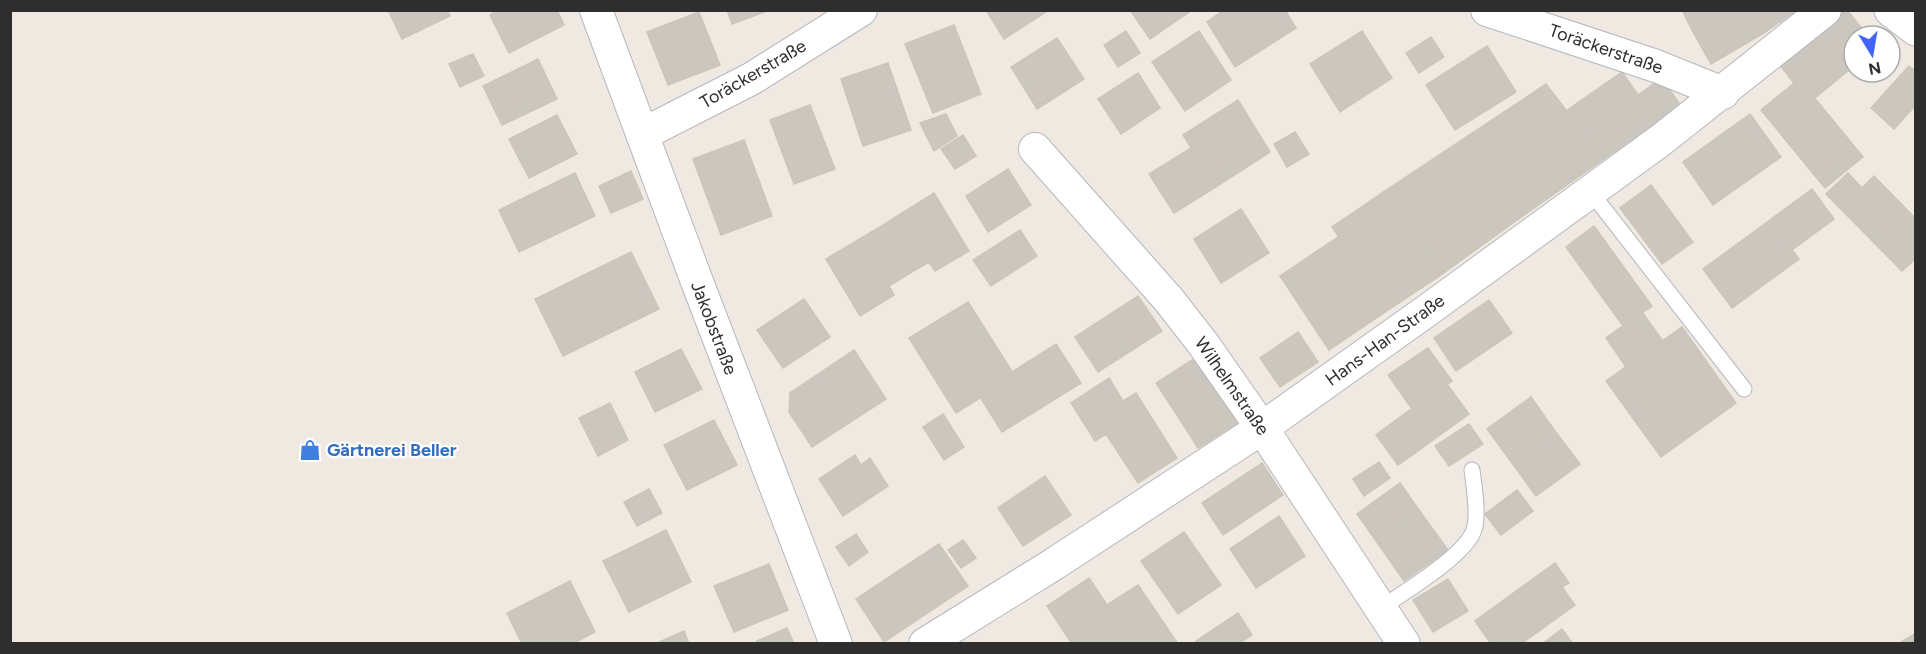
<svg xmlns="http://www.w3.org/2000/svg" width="1926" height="654" viewBox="0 0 1926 654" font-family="Figtree,sans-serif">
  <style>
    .building { fill: #cbc7bf; stroke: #cbc5ba; stroke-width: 1.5 }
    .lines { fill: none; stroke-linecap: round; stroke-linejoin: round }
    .service-casing { stroke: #b4b7c1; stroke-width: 17 }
    .minor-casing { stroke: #b4b7c1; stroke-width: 34 }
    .secondary-casing { stroke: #b4b7c1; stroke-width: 35 }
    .service { stroke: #fff; stroke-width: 15 }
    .minor { stroke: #fff; stroke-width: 32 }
    .secondary { stroke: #fff; stroke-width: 33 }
    .labels { text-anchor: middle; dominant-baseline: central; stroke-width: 4.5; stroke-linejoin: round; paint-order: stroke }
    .street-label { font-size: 18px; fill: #2e2e2e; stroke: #fff }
    .shop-label { font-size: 18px; font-weight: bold; fill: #366cbe; stroke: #fff; text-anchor: start }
  </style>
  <rect width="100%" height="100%" fill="#efe9e1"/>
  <path class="building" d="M388 10H447L450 16 402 39Z
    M498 10H557L564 25 509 53 490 15Z
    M727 10H770L732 24Z
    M986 10H1049L1004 39Z
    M1130 10H1192L1150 39Z
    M1224 10H1285L1296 28 1235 67 1207 22Z
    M1682 10H1727L1692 30Z
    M1727 10H1749L1764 33 1711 64 1692 30Z
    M1749 10H1797L1764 33Z
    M1845 10H1847L1868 36H1854V66L1815 98 1799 79 1794 83 1779 64Z
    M699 12 720 65 668 85 647 32Z
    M954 25 981 94 933 113 905 44Z
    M1126 31 1140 53 1118 67 1104 45Z
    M1199 31 1231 80 1185 111 1152 62Z
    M1362 31 1392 78 1340 112 1310 64Z
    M1431 37 1444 57 1419 73 1406 53Z
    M1057 38 1084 79 1037 109 1011 67Z
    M1487 46 1516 92 1455 130 1426 85Z
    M473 54 484 76 460 87 449 64Z
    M538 59 557 99 502 125 483 86Z
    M888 63 911 130 863 146 841 79Z
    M1909 66 1916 72V105L1894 129 1871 108Z
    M1622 72 1638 95 1662 78 1681 106 1611 154 1576 104Z
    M1138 73 1160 108 1121 134 1098 99Z
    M1799 79 1863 157 1825 188 1761 110Z
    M1546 84 1566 110 1489 165 1524 215 1438 277 1382 193Z
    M1238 100 1270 152 1216 187 1183 135Z
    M1576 104 1611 154 1524 215 1489 165Z
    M810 105 835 169 794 184 770 120Z
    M946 114 957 136 934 151 920 123Z
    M1750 114 1781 157 1713 205 1683 162Z
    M557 115 577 154 529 178 509 139Z
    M1295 132 1309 154 1287 167 1274 144Z
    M963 135 976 156 955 169 941 149Z
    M744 140 758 178 707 197 693 159Z
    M1191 148 1216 187 1174 213 1149 174Z
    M1008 169 1031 205 988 232 966 196Z
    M631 171 643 199 611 213 599 186Z
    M575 173 595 216 519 252 499 210Z
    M1848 173 1862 188 1874 176 1916 219V262L1914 260 1902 271 1826 194Z
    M758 178 772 216 721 235 707 197Z
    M1651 185 1693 242 1662 264 1620 208Z
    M1812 189 1834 219 1792 250 1770 220Z
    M934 193 969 251 935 271 929 262 912 272 883 225Z
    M1382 193 1438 277 1388 310 1332 227Z
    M1241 209 1269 253 1221 283 1194 239Z
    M1770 220 1799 259 1732 308 1703 269Z
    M883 225 912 272 889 286 894 295 860 316 826 259Z
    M1594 226 1652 306 1623 326 1566 247Z
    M1020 230 1037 256 991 286 973 260Z
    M1338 237 1388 310 1329 350 1280 276Z
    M631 252 659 309 563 356 535 299Z
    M1138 296 1162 331 1098 372 1075 337Z
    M804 299 830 337 783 368 757 330Z
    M1489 300 1512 333 1456 371 1434 338Z
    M968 302 1015 376 956 413 909 338Z
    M1642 312 1663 341 1626 367 1606 338Z
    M1682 327 1736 403 1661 457 1606 381Z
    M1298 332 1318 362 1280 387 1260 358Z
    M1056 344 1081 383 1002 432 980 397 1015 376 1012 372Z
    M1428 348 1452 381 1412 409 1388 375Z
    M681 349 702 389 655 412 635 372Z
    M854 350 886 399 812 447 789 412 790 393Z
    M1195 358 1216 390 1177 415 1156 383Z
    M1109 378 1123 401 1136 393 1177 458 1138 483 1106 434 1095 441 1071 403Z
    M1447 384 1469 414 1422 448 1400 417Z
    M1216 390 1237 423 1198 448 1177 415Z
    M1531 397 1555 431 1512 463 1487 429Z
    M610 403 628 440 598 456 579 418Z
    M943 414 964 447 944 460 923 427Z
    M1400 417 1422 448 1398 465 1376 435Z
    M714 420 737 465 687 490 664 445Z
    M1469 424 1483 444 1449 466 1435 446Z
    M1555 431 1580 464 1536 496 1512 463Z
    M855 455 861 465 870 458 888 486 843 516 819 479Z
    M1379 462 1390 478 1364 496 1353 479Z
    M1262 463 1283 495 1223 535 1202 503Z
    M1045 476 1071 515 1023 546 998 508Z
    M1400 483 1424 517 1381 548 1357 514Z
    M649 489 662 513 637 526 624 502Z
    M1517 490 1533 511 1501 535 1485 514Z
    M1279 516 1305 556 1256 588 1230 549Z
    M1424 517 1448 550 1404 581 1381 548Z
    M666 530 691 582 629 612 603 561Z
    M1184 532 1221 585 1178 614 1141 561Z
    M856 534 868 552 849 566 836 547Z
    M963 540 976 558 961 568 948 550Z
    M939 544 968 586 926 614 898 571Z
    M1555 563 1569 583 1562 587 1575 605 1521 644H1491L1475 621Z
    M769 564 788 610 734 632 714 586Z
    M898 571 926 614 884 642 856 599Z
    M1089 578 1133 644H1072L1047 606Z
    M1448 579 1468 611 1433 632 1413 600Z
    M570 581 595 632 572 644H522L507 613Z
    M1138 585 1178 644H1133L1107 605Z
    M1238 613 1252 635 1238 644H1198L1196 641Z
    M787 628 794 644H758L757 641Z
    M1562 629 1573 644H1542Z
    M684 631 689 644H655Z
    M1916 633V644H1898Z"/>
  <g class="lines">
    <defs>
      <path id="service" d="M1590 191 1744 389
        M1381 608C1404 592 1465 556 1474 530 1479 515 1474 486 1472 470"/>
      <path id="minor" d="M596 10 696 279 836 644
        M1487 10 1656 66 1723 93
        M643 134 751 79 861 10
        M1035 149 1169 300 1204 345 1262 428 1404 644
        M925 644 1054 564 1262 428 1425 312 1661 140 1825 10"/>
      <path id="secondary" d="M1891 10 1916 29"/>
    </defs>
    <use href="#service" class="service-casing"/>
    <use href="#minor" class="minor-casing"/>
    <use href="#secondary" class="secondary-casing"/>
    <use href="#service" class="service"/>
    <use href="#minor" class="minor"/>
    <use href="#secondary" class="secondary"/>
  </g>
  <defs>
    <symbol id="shop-bare" viewBox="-9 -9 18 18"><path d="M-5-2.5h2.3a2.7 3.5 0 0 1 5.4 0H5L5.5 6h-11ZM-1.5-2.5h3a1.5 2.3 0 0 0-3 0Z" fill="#3f7fe0" stroke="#fff" stroke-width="2.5" paint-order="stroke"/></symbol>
  </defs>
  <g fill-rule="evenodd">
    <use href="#shop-bare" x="295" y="435" width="30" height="30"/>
  </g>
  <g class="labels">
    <g class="street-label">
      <text transform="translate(1606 49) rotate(19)">Toräckerstraße</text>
      <text transform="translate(753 74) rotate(-30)">Toräckerstraße</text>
      <text transform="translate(714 328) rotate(69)">Jakobstraße</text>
      <text transform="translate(1385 340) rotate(-36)">Hans-Han-Straße</text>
      <text transform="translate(1232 386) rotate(55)">Wilhelmstraße</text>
    </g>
    <g class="shop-label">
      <text x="327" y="450">Gärtnerei Beller</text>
    </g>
  </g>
  <rect width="1926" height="654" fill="none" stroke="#2e2e2e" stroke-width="24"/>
  <g transform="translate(1872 54) rotate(169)"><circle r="28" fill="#ffffff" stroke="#ababab" stroke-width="1.5"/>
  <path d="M0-4.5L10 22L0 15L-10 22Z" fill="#4264fb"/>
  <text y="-9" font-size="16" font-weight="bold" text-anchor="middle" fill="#2e2e2e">N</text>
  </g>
</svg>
